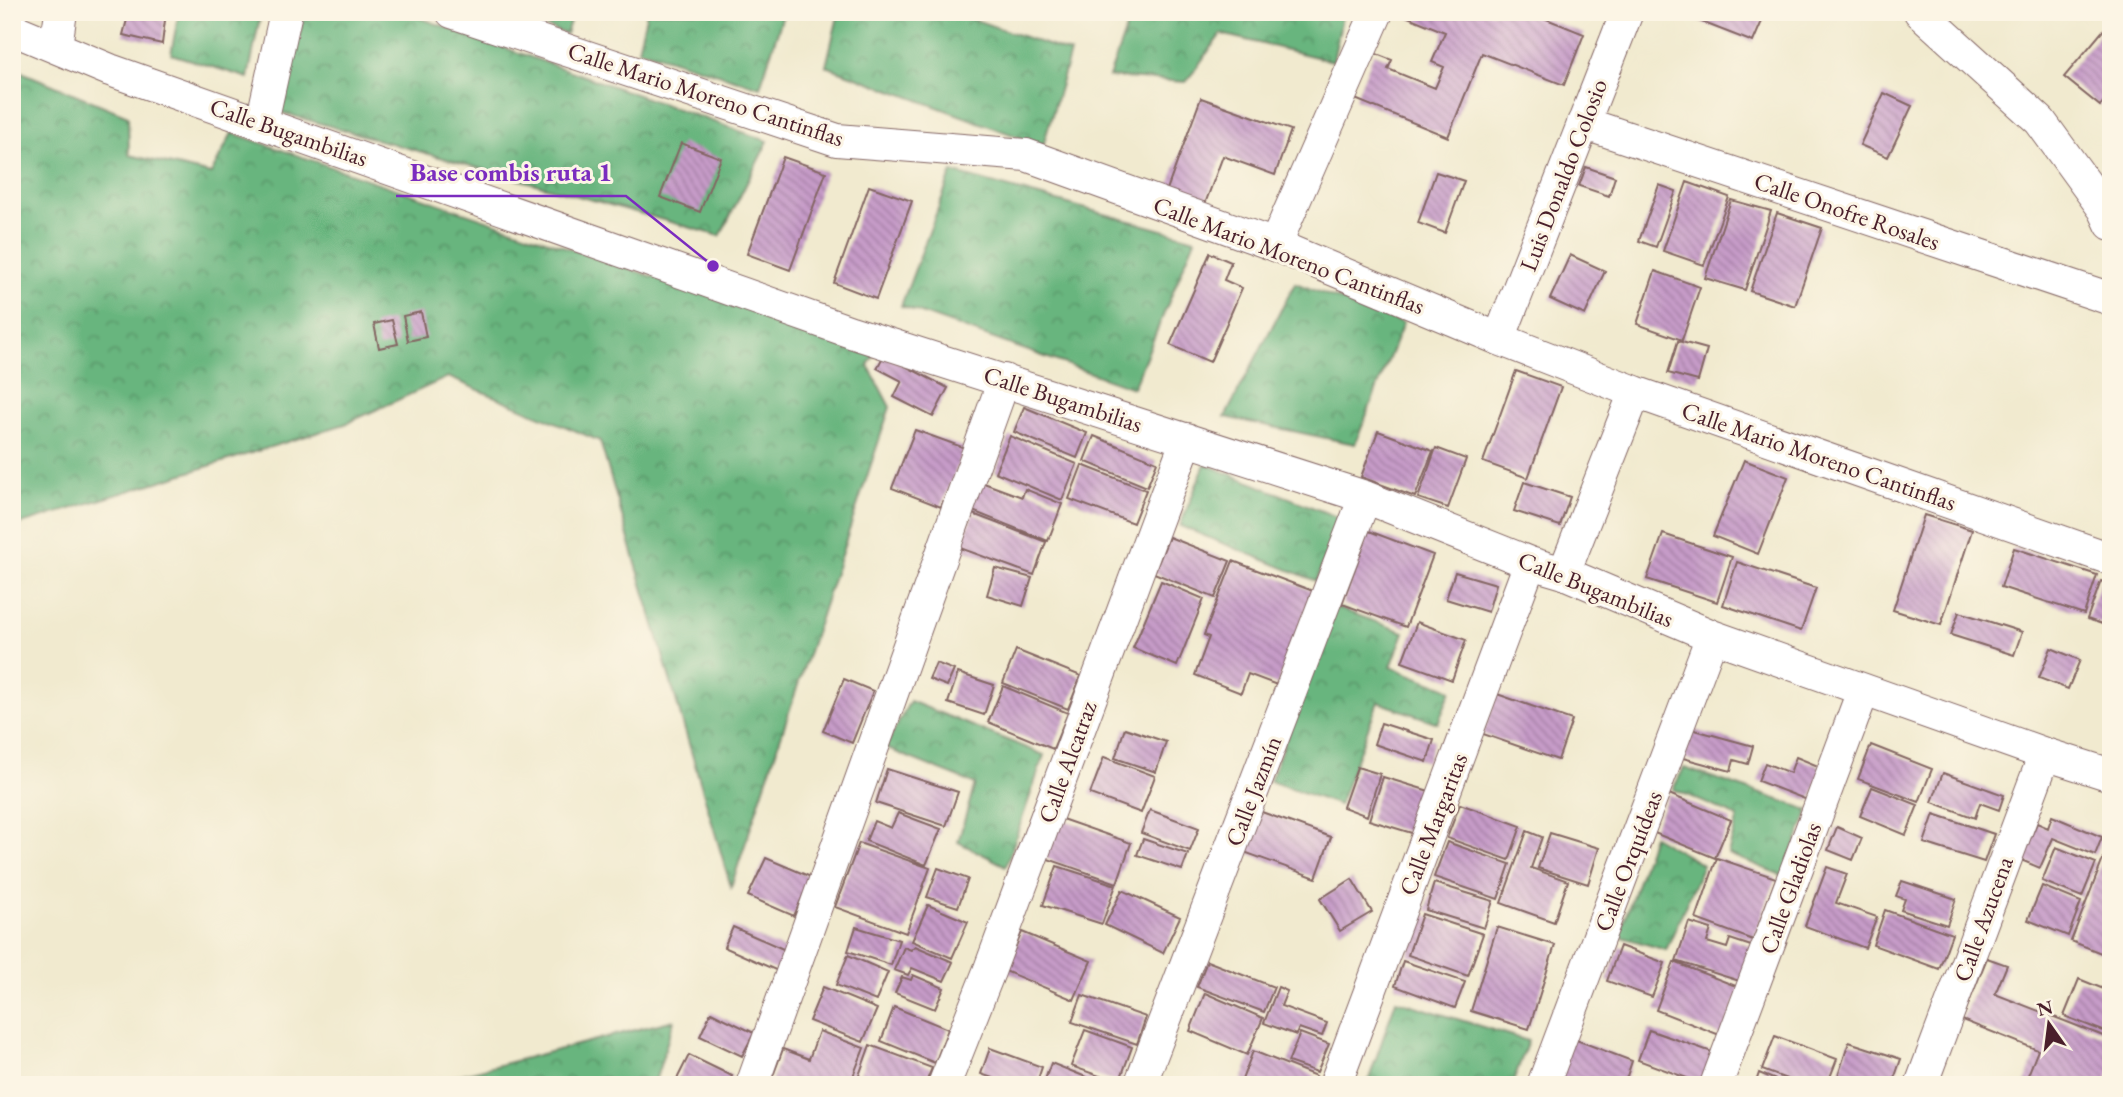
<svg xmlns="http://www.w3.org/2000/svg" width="2123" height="1097" viewBox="0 0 2123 1097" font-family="'EB Garamond',serif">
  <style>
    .forest { fill: url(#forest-crowns); stroke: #596a54; stroke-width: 2 }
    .building { fill: url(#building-back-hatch) }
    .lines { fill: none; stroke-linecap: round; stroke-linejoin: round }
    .minor-casing { stroke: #846664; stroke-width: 34 }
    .minor { stroke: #fff; stroke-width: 32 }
    .labels { text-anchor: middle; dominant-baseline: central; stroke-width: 6; stroke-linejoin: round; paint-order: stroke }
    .street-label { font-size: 24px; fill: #4a1f2b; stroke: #fcf5e5 }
    .leader { fill: none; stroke: #7b2cbf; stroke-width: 2.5 }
    .callout-dot { fill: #7b2cbf; stroke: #fcf5e5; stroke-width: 2.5 }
    .callout-label { font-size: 26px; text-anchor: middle; font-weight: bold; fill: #7b2cbf; stroke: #fcf5e5; stroke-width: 6; stroke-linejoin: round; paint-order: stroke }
  </style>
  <defs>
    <pattern id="forest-crowns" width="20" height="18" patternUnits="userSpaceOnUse" patternTransform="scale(1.75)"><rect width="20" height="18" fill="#68b57e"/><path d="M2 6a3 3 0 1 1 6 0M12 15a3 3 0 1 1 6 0" fill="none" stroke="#589367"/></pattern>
    <pattern id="building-back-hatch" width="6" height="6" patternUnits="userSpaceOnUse" patternTransform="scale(1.75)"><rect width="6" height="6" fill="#c69bc8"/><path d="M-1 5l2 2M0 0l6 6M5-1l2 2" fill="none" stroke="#a37ea3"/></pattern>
  </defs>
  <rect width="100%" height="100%" fill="#fcf5e5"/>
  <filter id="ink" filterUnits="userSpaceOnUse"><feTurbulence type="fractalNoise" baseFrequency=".0143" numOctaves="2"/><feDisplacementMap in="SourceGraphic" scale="14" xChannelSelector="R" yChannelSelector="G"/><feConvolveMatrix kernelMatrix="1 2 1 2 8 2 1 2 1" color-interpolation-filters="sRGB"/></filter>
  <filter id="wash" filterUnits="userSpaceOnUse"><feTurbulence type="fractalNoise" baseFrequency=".00686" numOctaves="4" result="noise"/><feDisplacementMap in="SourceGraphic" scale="28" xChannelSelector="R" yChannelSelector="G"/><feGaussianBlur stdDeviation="1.57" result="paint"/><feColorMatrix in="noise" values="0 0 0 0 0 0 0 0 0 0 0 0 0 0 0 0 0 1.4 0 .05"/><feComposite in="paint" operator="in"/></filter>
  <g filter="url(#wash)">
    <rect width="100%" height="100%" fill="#f1eacf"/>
    <path class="forest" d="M179 12H261L248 78 171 54Z
      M305 12H403L768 141 720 236 280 112Z
      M507 12H573L566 34Z
      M647 12H784L760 87 638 49Z
      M839 12H953L1070 53 1043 146 826 66Z
      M1132 12H1343L1333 61 1221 34 1186 82 1109 77Z
      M12 68 128 116 129 155 211 174 232 133 876 353 868 365 890 407 731 887 600 441 448 377 345 424 12 527Z
      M952 172 1195 239 1133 388 901 306Z
      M1295 283 1403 323 1355 444 1225 417Z
      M1205 464 1342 519 1316 581 1180 526Z
      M1335 607 1404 632 1391 667 1451 690 1438 723 1378 702 1339 805 1270 781Z
      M910 701 1044 755 1006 866 958 842 975 784 885 748Z
      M1684 768 1809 810 1783 876 1728 854 1738 817 1673 789Z
      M1653 836 1703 865 1666 950 1619 936Z
      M1396 1000 1528 1041 1512 1085H1376L1368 1082Z
      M674 1020 654 1085H421Z"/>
    <g id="blocks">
      <path class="building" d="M129 12H166L162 44 123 35Z
        M1396 12H1529L1584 34 1564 85 1482 53 1448 137 1355 99 1374 53 1392 60 1388 69 1435 88 1444 67 1432 62 1445 32Z
        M1676 12H1766L1753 42Z
        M2111 21V92L2100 106 2064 77Z
        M1884 93 1912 106 1888 157 1860 145Z
        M1201 98 1291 130 1275 175 1223 156 1203 209 1165 195Z
        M681 143 721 158 700 212 660 197Z
        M783 157 826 172 790 270 747 254Z
        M1586 167 1615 177 1609 196 1579 186Z
        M1436 172 1464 181 1445 233 1418 223Z
        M1687 182 1729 197 1704 265 1663 251Z
        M1659 185 1676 191 1656 247 1639 241Z
        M869 186 912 201 876 299 834 283Z
        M1731 200 1771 211 1745 290 1705 278Z
        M1777 213 1822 228 1795 306 1750 291Z
        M1210 253 1231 262 1224 280 1242 288 1210 362 1170 345Z
        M1570 255 1605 271 1585 315 1550 299Z
        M1655 271 1700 287 1682 340 1637 324Z
        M421 312 426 337 408 341 403 316Z
        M392 320 398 344 379 348 374 324Z
        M1678 341 1707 349 1698 381 1668 373Z
        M884 355 948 388 933 417 894 397 902 381 877 368Z
        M1516 371 1561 387 1528 478 1483 462Z
        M1024 407 1087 433 1077 458 1014 432Z
        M915 430 965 448 941 507 892 488Z
        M1378 431 1433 451 1415 497 1361 477Z
        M1010 436 1077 464 1062 500 995 472Z
        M1094 436 1157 462 1147 487 1084 461Z
        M1436 448 1466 459 1448 508 1418 498Z
        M1744 460 1788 477 1758 554 1713 536Z
        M1082 465 1146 490 1133 523 1069 499Z
        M981 482 1022 497 1025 489 1062 504 1048 541 970 510Z
        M1524 482 1570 497 1560 526 1514 511Z
        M973 514 1046 542 1034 575 960 548Z
        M1924 515 1972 530 1941 625 1893 610Z
        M1369 531 1433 555 1406 627 1342 604Z
        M1663 534 1732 557 1717 602 1647 579Z
        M1169 537 1230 561 1215 598 1154 573Z
        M2014 548 2097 575 2084 614 2001 587Z
        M1233 561 1313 591 1277 685 1248 674 1241 693 1195 675 1209 637 1204 635Z
        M1737 562 1816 588 1801 631 1723 605Z
        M995 568 1032 578 1023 606 987 595Z
        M1455 572 1496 584 1488 612 1446 599Z
        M1161 581 1204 599 1177 666 1133 648Z
        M2101 581 2111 584V627L2087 619Z
        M1959 612 2022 632 2014 655 1951 635Z
        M1417 622 1466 640 1452 680 1402 662Z
        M2051 648 2080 660 2068 689 2039 678Z
        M1016 650 1081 676 1068 709 1003 683Z
        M936 663 954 670 947 686 929 679Z
        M958 673 994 685 984 715 948 703Z
        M844 679 873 691 852 743 823 731Z
        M1003 686 1068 713 1053 749 988 722Z
        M1497 694 1572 720 1558 760 1483 734Z
        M1381 723 1434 740 1427 762 1374 744Z
        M1125 728 1166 742 1156 772 1115 758Z
        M1691 729 1753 746 1748 764 1734 760 1731 771 1683 758Z
        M1871 745 1932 769 1919 802 1858 779Z
        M1104 757 1155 776 1141 813 1090 794Z
        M1796 757 1823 768 1810 801 1758 781 1765 763 1790 773Z
        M1357 767 1380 774 1367 816 1343 807Z
        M887 769 958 792 946 826 876 803Z
        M1943 773 2004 795 1999 810 1980 803 1975 818 1932 802Z
        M1383 777 1429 791 1415 834 1369 820Z
        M1872 787 1918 805 1906 835 1860 816Z
        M1669 794 1731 820 1715 858 1652 832Z
        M1460 804 1521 826 1509 860 1447 838Z
        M1150 810 1199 828 1190 851 1141 833Z
        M1259 811 1331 837 1316 878 1244 852Z
        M898 813 941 829 926 865 866 841 874 821 891 828Z
        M1934 814 1994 834 1984 862 1924 843Z
        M2052 816 2102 837 2095 855 2053 838 2040 868 2021 860 2037 823 2048 828Z
        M1059 818 1131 843 1117 883 1045 858Z
        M1837 827 1862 838 1853 860 1828 850Z
        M1527 831 1542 837 1531 868 1568 881 1554 922 1501 903Z
        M1550 833 1599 848 1588 884 1538 868Z
        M1143 839 1188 854 1182 870 1137 855Z
        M2111 839V957L2071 941Z
        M1447 842 1510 864 1498 899 1434 877Z
        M859 843 930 868 906 933 835 907Z
        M2056 847 2096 863 2082 897 2042 881Z
        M766 858 811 877 794 916 748 896Z
        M1717 858 1776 878 1753 940 1696 919Z
        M1057 866 1116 885 1102 924 1043 905Z
        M1827 867 1847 874 1836 903 1877 917 1865 948 1805 926Z
        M938 868 968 879 958 907 927 897Z
        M1352 879 1372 912 1340 931 1320 899Z
        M1902 881 1956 899 1947 925 1901 910 1905 899 1896 896Z
        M1434 883 1493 901 1484 928 1426 910Z
        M2042 886 2081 902 2068 936 2028 920Z
        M1122 890 1180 917 1163 953 1105 925Z
        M928 905 968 922 952 958 912 941Z
        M1885 910 1952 934 1939 969 1873 945Z
        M1422 914 1483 934 1468 976 1408 955Z
        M1689 922 1711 929 1707 942 1727 948 1730 939 1757 948 1746 983 1676 961Z
        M733 927 790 952 780 972 724 947Z
        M856 927 899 940 891 965 848 951Z
        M1497 927 1555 945 1529 1029 1471 1011Z
        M1022 932 1091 961 1074 1000 1005 971Z
        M915 946 953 962 944 981 912 968 908 975 894 970 904 947 911 950Z
        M1620 946 1665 963 1652 997 1607 981Z
        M848 955 888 972 876 1001 836 985Z
        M1987 958 2007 965 1995 994 2111 1039V1070L2105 1085H2024L2038 1050 1962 1020Z
        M1207 961 1274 987 1264 1012 1197 987Z
        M1403 961 1465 982 1455 1008 1395 986Z
        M1674 962 1741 988 1722 1036 1656 1010Z
        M913 975 944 988 935 1009 895 993 902 977 911 980Z
        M2079 979 2111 992V1034L2064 1016Z
        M823 987 877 1009 863 1042 809 1021Z
        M1278 987 1287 991 1281 1006 1327 1023 1322 1036 1299 1028 1296 1035 1264 1023Z
        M1205 993 1263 1018 1247 1055 1190 1031Z
        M1082 995 1146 1017 1137 1044 1072 1022Z
        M894 1007 948 1029 935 1063 881 1041Z
        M711 1012 754 1033 742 1056 700 1036Z
        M1085 1030 1132 1047 1119 1083 1071 1066Z
        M1649 1030 1715 1053 1703 1084 1638 1060Z
        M819 1031 864 1048 852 1079 857 1081 870 1045 932 1068 925 1085 770 1084 783 1049 809 1059Z
        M1300 1033 1329 1044 1317 1072 1288 1062Z
        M1775 1036 1837 1059 1827 1085H1803L1762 1070Z
        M1571 1038 1632 1061 1624 1085H1553Z
        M1849 1042 1901 1059 1892 1085H1835Z
        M990 1048 1042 1067 1036 1085H1012L981 1074Z
        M1253 1051 1316 1076 1312 1085H1240Z
        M689 1055 732 1076 727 1085H690L677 1079Z
        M1051 1063 1106 1085H1043Z
        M1759 1073 1788 1085H1755Z"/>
    </g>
  </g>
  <g filter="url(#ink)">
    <use href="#blocks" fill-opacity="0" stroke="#846664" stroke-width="2"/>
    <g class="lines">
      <defs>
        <path id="minor" d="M452 12 837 140 1026 155 1275 245 1499 339 1635 392 2111 559
          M1920 12 2040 121 2104 209 2111 224
          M12 29 110 70 851 332 1365 497 1530 563 1564 573 1712 636 2045 754 2111 775
          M56 46 61 12
          M262 122 286 12
          M1583 123 2111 299
          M1275 245 1377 12
          M1499 339 1627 12
          M1564 573 1635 392
          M752 1085 1004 380
          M944 1085 990 969 1187 439
          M1140 1085 1365 497
          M1335 1085 1530 563
          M1543 1085 1712 636
          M1716 1085 1863 691
          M1921 1085 2045 754"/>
      </defs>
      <use href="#minor" class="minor-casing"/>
      <use href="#minor" class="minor"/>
    </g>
  </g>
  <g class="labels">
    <g class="street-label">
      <text transform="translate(706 94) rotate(18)">Calle Mario Moreno Cantinflas</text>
      <text transform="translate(289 132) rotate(19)">Calle Bugambilias</text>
      <text transform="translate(1563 175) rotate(-69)">Luis Donaldo Colosio</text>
      <text transform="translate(1847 211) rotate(19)">Calle Onofre Rosales</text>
      <text transform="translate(1289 255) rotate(21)">Calle Mario Moreno Cantinflas</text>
      <text transform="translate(1063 399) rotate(18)">Calle Bugambilias</text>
      <text transform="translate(1819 456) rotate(19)">Calle Mario Moreno Cantinflas</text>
      <text transform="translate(1596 589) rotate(22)">Calle Bugambilias</text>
      <text transform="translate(1067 762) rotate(-70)">Calle Alcatraz</text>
      <text transform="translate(1253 791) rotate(-69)">Calle Jazmín</text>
      <text transform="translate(1433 824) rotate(-69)">Calle Margaritas</text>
      <text transform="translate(1628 861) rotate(-69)">Calle Orquídeas</text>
      <text transform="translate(1790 888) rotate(-70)">Calle Gladiolas</text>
      <text transform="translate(1983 919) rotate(-70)">Calle Azucena</text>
    </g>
  </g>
  <path class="leader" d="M713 266L626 196H396"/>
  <circle class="callout-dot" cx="713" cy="266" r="7"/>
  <g class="callout-label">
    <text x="511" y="181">Base combis ruta 1</text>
  </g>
  <rect width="2123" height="1097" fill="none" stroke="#fcf5e5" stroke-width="42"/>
  <g transform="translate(2049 1024) rotate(346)" stroke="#fcf5e5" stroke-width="5" paint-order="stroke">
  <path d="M0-5L12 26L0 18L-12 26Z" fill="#4a1f2b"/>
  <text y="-10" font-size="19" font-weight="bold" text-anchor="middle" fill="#4a1f2b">N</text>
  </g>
</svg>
